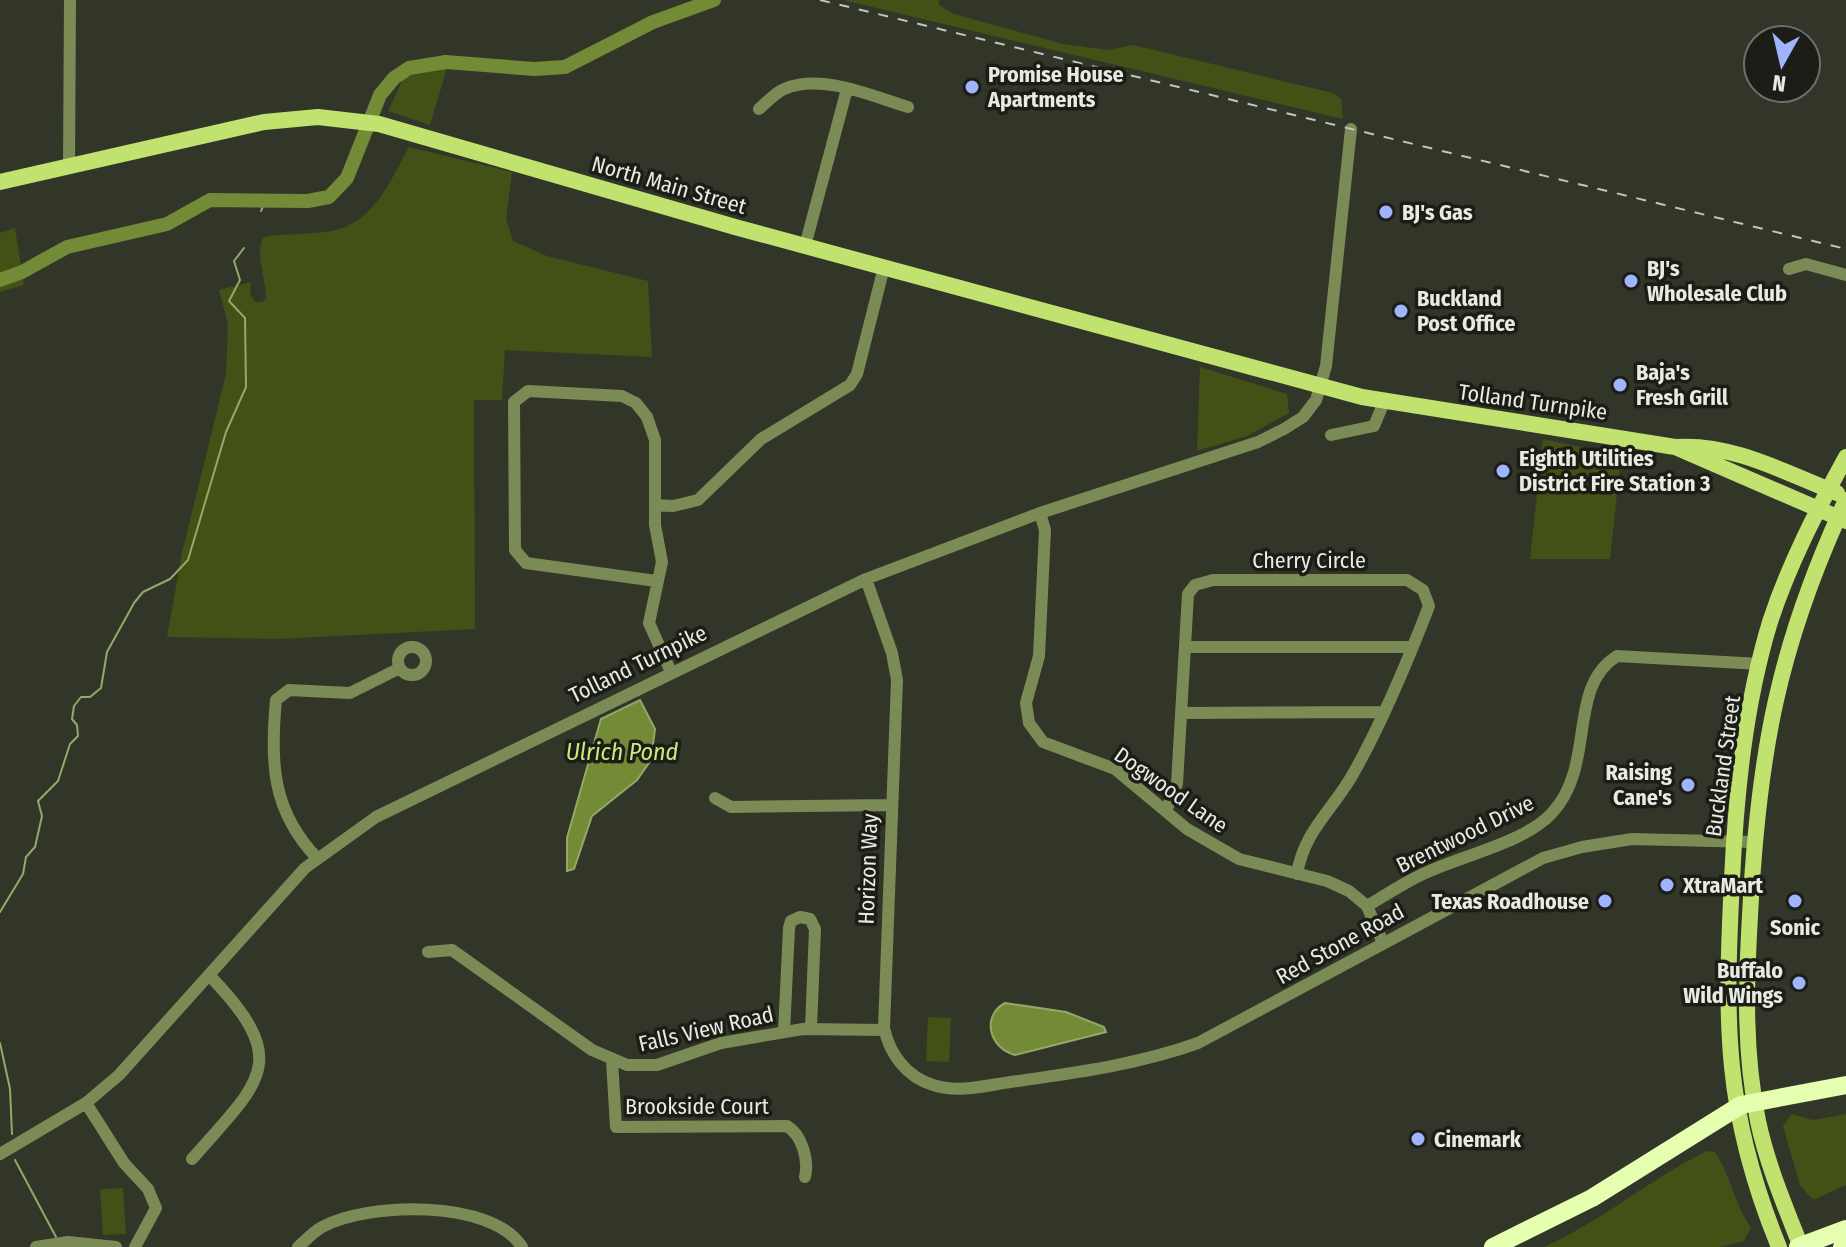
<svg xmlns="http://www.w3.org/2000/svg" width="1846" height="1247" viewBox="0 0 1846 1247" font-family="'Fira Sans Condensed',sans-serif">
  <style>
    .green { fill: #425115 }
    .water { fill: #738a36; stroke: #96a76a; stroke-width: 2 }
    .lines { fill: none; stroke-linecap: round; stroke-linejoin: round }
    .stream { stroke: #96a76a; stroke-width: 2 }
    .river { stroke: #738a36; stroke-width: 14 }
    .minor { stroke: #7b8b56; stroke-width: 12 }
    .major { stroke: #c1e26f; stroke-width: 16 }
    .highway { stroke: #e5feb0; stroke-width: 18 }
    .rail { stroke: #c2c5bb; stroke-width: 2; stroke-dasharray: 10 10; stroke-linecap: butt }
    .poi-dot { fill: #a0b3fd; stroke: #1b1d16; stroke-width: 3 }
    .labels { text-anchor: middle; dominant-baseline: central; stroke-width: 7; stroke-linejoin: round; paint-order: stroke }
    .poi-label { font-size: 22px; font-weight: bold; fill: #e8ebe2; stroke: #1b1d16; text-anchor: start }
    .street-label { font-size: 22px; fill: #e8ebe2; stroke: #1b1d16 }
    .water-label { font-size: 24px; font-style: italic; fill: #caeb7b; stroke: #1b1d16 }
  </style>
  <rect width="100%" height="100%" fill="#323628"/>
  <path class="green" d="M843 0H939V5L954 14 1063 44 1108 50 1133 45 1333 93 1341 99 1343 119Z
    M447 68 430 125 388 111 405 75Z
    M409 147 512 172 506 219 513 241 547 256 648 281 652 357 505 350 502 400H474L475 629 278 639 167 637 182 553 226 374 228 324 219 290 251 282 250 293 255 302H262L266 298C266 278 255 255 263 237 286 233 309 235 332 231 374 223 390 181 409 147Z
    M15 228 24 285 0 292V233Z
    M1200 367 1287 394 1289 413 1247 436 1197 451Z
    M1543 439 1621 456 1610 559H1530Z
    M928 1017 951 1018 949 1062 926 1061Z
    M1792 1114 1813 1120 1846 1114V1185L1813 1200 1800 1185 1783 1126Z
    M1707 1151 1715 1152C1731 1176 1734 1204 1751 1227L1744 1241 1720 1247H1544C1602 1221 1651 1178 1707 1151Z
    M123 1188 126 1234 103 1235 100 1189Z"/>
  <path class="water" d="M640 700 655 729 651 760 637 780 592 816 574 869 567 871V838L601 719Z
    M1005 1003 1066 1012 1104 1027 1106 1032 1015 1055C989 1048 981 1016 1005 1003Z"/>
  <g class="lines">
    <path class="stream" d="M261 211 266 199
      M0 912 23 874 26 857 35 847 42 816 38 801 58 781 70 744 78 736 77 725 72 719 74 706 81 697H90L101 688 107 652 134 603 143 592 170 579 188 560 226 432 246 387 245 318 229 301 240 280 234 261 244 248
      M0 1043 10 1089 12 1134
      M15 1160 56 1237"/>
    <path class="river" d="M0 280 22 272 67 247 167 224 210 200 308 201 329 197 347 178 380 95 394 78 409 68 446 62 534 69 565 67 653 22 714 0"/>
    <path class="minor" d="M759 109C767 102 775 93 784 89 822 73 871 96 908 107
      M69 166 70 0
      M805 246 847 89
      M1789 269 1806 264 1846 275
      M1331 435 1374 426 1384 402
      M656 505 673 506 698 500 761 439 850 385 857 374 884 267
      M1040 513 1045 530 1039 656 1026 703 1029 723 1043 742 1115 769 1187 829 1239 859 1327 881 1349 891 1367 906 1383 943
      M866 579 892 653 897 680 884 1028C890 1055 907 1077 933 1085 961 1094 991 1084 1018 1081 1080 1072 1139 1064 1198 1043L1543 858 1582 847 1632 839 1753 842
      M656 581 526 563 515 550 514 402 528 391 622 396 636 403 647 417 655 440V525L662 562 649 623 671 672
      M1185 647H1413
      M398 661a14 14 0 1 1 28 0a14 14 0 1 1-28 0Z
      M1181 713 1384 712
      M715 798 731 807 890 805
      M1166 811 1177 784 1188 594 1195 585 1213 580H1407L1423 590 1429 606C1407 663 1383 721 1353 774 1332 811 1304 831 1297 874
      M317 858C272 811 270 763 276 700L289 690 350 693 400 668
      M1367 906C1386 895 1405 882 1425 873 1461 856 1526 842 1552 813 1597 764 1566 688 1617 656L1760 664
      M428 952 452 950 592 1050 627 1065H657L721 1043 803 1029 884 1030
      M784 1032 789 928 791 921 800 917 810 919 815 929 811 1028
      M612 1061 616 1127 787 1126C802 1135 809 1160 805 1177
      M86 1103 124 1163 148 1189 156 1208 135 1247
      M0 1154 86 1103 119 1075 305 868 376 817 866 579 1040 513 1258 442 1284 429 1303 417 1316 400 1326 366 1351 129
      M192 1159C261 1080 293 1062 209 975
      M36 1247 68 1242 116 1247
      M298 1247C305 1241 313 1232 322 1227 367 1202 492 1199 522 1247"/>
    <path class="major" d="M0 182 264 122 318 117 379 124 735 227 1362 397 1675 447 1846 521
      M1676 447C1732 443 1786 473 1837 493
      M1779 1247C1723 1111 1725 1022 1732 879 1736 794 1745 704 1770 622 1789 564 1817 510 1846 457
      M1801 1247C1785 1206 1767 1164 1758 1121 1744 1053 1746 985 1750 916 1758 755 1778 646 1846 500"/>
    <path class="highway" d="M1493 1247 1592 1198 1741 1105 1846 1085
      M1798 1247 1846 1229
      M1842 1247 1846 1245"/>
    <path class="rail" d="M820 0 1846 249"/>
  </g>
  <g class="poi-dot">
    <circle cx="972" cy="87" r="8"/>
    <circle cx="1386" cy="212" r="8"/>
    <circle cx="1631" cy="281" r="8"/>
    <circle cx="1401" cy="311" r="8"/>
    <circle cx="1620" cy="385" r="8"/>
    <circle cx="1503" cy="471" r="8"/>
    <circle cx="1688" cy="785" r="8"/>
    <circle cx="1667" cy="885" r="8"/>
    <circle cx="1605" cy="901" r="8"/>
    <circle cx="1795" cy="901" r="8"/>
    <circle cx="1799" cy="983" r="8"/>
    <circle cx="1418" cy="1139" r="8"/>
  </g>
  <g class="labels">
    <g class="poi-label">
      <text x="988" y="74">Promise House<tspan x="988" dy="25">Apartments</tspan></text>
      <text x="1402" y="212">BJ's Gas</text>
      <text x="1647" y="268">BJ's<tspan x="1647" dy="25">Wholesale Club</tspan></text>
      <text x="1417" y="298">Buckland<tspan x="1417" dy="25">Post Office</tspan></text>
      <text x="1636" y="372">Baja's<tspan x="1636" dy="25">Fresh Grill</tspan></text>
      <text x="1519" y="458">Eighth Utilities<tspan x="1519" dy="25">District Fire Station 3</tspan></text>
      <text x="1672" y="772" text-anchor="end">Raising<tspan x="1672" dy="25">Cane's</tspan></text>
      <text x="1683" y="885">XtraMart</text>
      <text x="1589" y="901" text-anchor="end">Texas Roadhouse</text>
      <text x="1795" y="927" text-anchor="middle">Sonic</text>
      <text x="1783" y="970" text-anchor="end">Buffalo<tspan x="1783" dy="25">Wild Wings</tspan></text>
      <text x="1434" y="1139">Cinemark</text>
    </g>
    <g class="street-label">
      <text transform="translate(669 185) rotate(16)">North Main Street</text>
      <text transform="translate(1533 402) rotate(8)">Tolland Turnpike</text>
      <text x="1309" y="560">Cherry Circle</text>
      <text transform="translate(638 664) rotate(-26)">Tolland Turnpike</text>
      <text transform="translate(1723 766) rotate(-82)">Buckland Street</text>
      <text transform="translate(1171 790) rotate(35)">Dogwood Lane</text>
      <text transform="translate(1465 834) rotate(-26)">Brentwood Drive</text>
      <text transform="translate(868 869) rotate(-88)">Horizon Way</text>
      <text transform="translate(1340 944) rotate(-29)">Red Stone Road</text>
      <text transform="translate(706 1029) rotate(-13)">Falls View Road</text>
      <text x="697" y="1106">Brookside Court</text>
    </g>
    <g class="water-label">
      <text x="622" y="752">Ulrich Pond</text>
    </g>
  </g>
  <g transform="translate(1782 64) rotate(188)"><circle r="38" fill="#1b1d16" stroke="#6d6f68" stroke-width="2"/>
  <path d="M0-6L14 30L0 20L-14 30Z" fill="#a0b3fd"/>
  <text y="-12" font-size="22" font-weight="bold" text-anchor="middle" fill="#e8ebe2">N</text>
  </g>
</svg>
